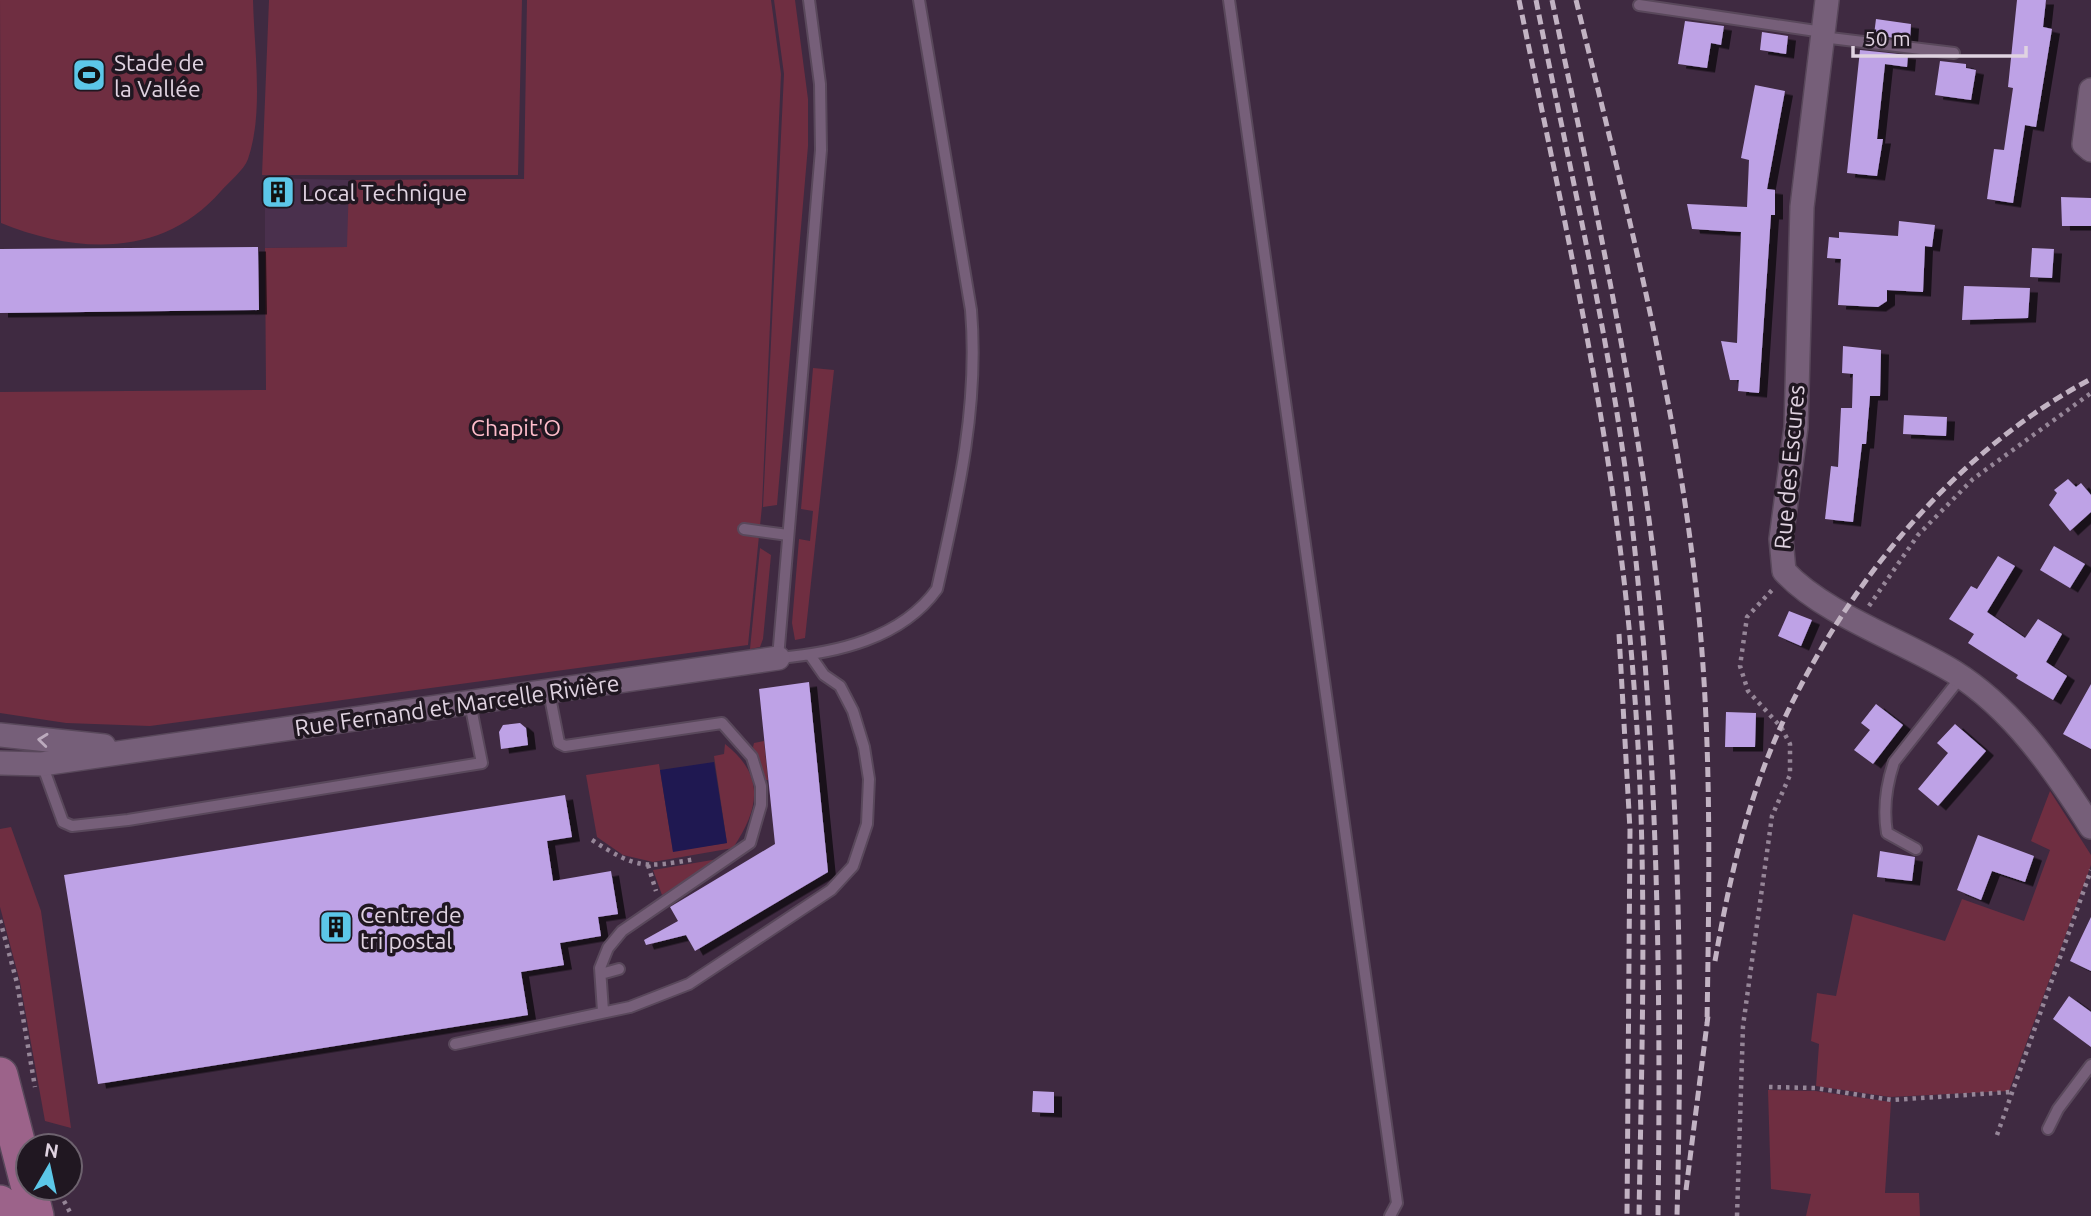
<svg xmlns="http://www.w3.org/2000/svg" width="2091" height="1216" viewBox="0 0 2091 1216" font-family="Ubuntu,sans-serif">
  <style>
    .built { fill: #4a304d }
    .green { fill: #6f2e41 }
    .water { fill: #1f1851 }
    .building { fill: #bea2e6; filter: url(#shadow) }
    .lines { fill: none; stroke-linecap: round; stroke-linejoin: round }
    .lane-casing { stroke: #59485b; stroke-width: 14 }
    .street-casing { stroke: #59485b; stroke-width: 26 }
    .primary-casing { stroke: #59485b; stroke-width: 38 }
    .path { stroke: #968698; stroke-width: 4.5; stroke-dasharray: 3.5 5; stroke-linecap: butt }
    .lane { stroke: #765f79; stroke-width: 10 }
    .street { stroke: #765f79; stroke-width: 23 }
    .primary { stroke: #9c638a; stroke-width: 35 }
    .rail { stroke: #c2b3c3; stroke-width: 5; stroke-dasharray: 10 5; stroke-linecap: butt }
    .oneway { stroke: #bbaabd }
    .labels { text-anchor: middle; dominant-baseline: central; stroke-width: 7; stroke-linejoin: round; paint-order: stroke }
    .poi-label { font-size: 23px; fill: #e0d3e1; stroke: #201721; text-anchor: start }
    .park-label { font-size: 23px; fill: #febcca; stroke: #201721 }
    .street-label { font-size: 23px; fill: #e0d3e1; stroke: #201721 }
  </style>
  <defs>
    <filter id="shadow"><feDropShadow dx="8" dy="4.5" stdDeviation="0" flood-color="#0009"/></filter>
  </defs>
  <rect width="100%" height="100%" fill="#3f2a41"/>
  <path class="built" d="M265 178 349 180 348 247 265 248Z"/>
  <path class="green" d="M0 0H253C254 48 264 113 248 159 244 170 229 182 221 191 163 258 77 254 1 223Z
    M269 0H522L518 175H262Z
    M527 0H771L781 74 762 506 748 645 150 726 66 723 0 713V392L266 390 265 248 347 247 349 180 524 179Z
    M774 0H795L808 99V146L777 505 763 507 784 74Z
    M813 368 834 370 805 638 795 640 792 623 799 539 810 541 813 511 801 509Z
    M760 548 771 555 763 639 760 647 750 649Z
    M764 741 768 780H765L753 747 754 743Z
    M725 744C766 776 759 809 733 848L653 862 623 855 597 837 586 775 659 764 673 851 727 843 714 756 724 754Z
    M2050 791 2091 855V865L2009 1091 1890 1097 1816 1086 1819 1044 1811 1041 1817 993 1836 996 1853 914 1945 941 1962 899 2024 921 2050 850 2031 841Z
    M11 827 41 911 71 1128 45 1121 20 982 0 907V829Z
    M718 859 662 895 653 870Z
    M1768 1090 1816 1091 1891 1102 1885 1193H1919L1920 1216H1806L1811 1194 1771 1189Z"/>
  <path class="water" d="M714 762 727 843 673 852 660 770Z"/>
  <path class="building" d="M2017 0H2046L2043 27 2052 29 2036 127 2025 125 2013 203 1987 199 1994 149 2004 150 2013 88 2008 87Z
    M1876 19 1911 24 1910 40 1874 35Z
    M1685 21 1724 26 1721 45 1711 43 1707 68 1678 64Z
    M1762 32 1788 36 1786 54 1760 50Z
    M1860 50 1908 55 1907 67 1885 64 1877 139H1883L1877 176 1847 173Z
    M1940 61 1966 64V68L1976 70 1971 100 1935 95Z
    M1755 85 1785 91 1767 189 1775 190V215H1771L1759 393 1738 391 1739 380H1730L1721 341 1737 343 1741 232 1692 229 1687 204 1747 207 1749 160 1741 158Z
    M2061 197 2091 198V226H2062Z
    M1899 221 1935 225 1932 247 1925 246 1923 292 1887 290V301L1878 307 1838 305 1841 259 1827 258 1829 237 1839 238V232L1898 236Z
    M258 247 259 310 0 313V249Z
    M2032 248 2054 249 2052 278 2030 277Z
    M1964 286 2030 288 2028 318 1962 320Z
    M1843 346 1881 350 1880 396H1870L1866 444H1862L1853 522 1825 519 1831 466 1838 467 1841 408H1852L1853 374 1842 373Z
    M1904 415 1947 417 1946 436 1903 434Z
    M2068 479 2076 487 2081 483 2091 495V512L2070 531 2049 505 2057 493 2054 490Z
    M2054 546 2085 564 2070 588 2040 570Z
    M1998 556 2015 566 1987 612 2025 638 2038 619 2062 634 2046 662 2067 676 2053 700 2016 678 2018 675 1968 643 1974 634 1949 619 1971 586 1977 589Z
    M1789 611 1812 620 1801 646 1778 636Z
    M809 682 828 872 695 951 686 935 646 945 644 940 678 921 670 907 775 844 759 689Z
    M2091 684V749L2063 734Z
    M1876 704 1903 725 1873 764 1854 750 1870 730 1861 723Z
    M1726 712 1756 713 1755 747H1725Z
    M520 723 526 728 528 745 501 749 499 732 503 725Z
    M1955 724 1986 751 1938 806 1918 789 1948 753 1937 743Z
    M565 795 572 837 547 841 553 881 611 871 618 914 598 917 601 936 560 943 564 965 521 972 528 1015 98 1084 64 875Z
    M1978 835 2034 856 2025 882 1992 871 1981 900 1957 890Z
    M1880 851 1915 857 1912 881 1877 877Z
    M2091 917V971L2070 961Z
    M2069 996 2091 1012V1047L2053 1019Z
    M1033 1091 1054 1092V1113L1032 1112Z"/>
  <g class="lines">
    <defs>
      <path id="lane" d="M809 0 820 84 821 150 778 658C836 653 901 639 937 589 958 496 979 406 971 310L919 0
        M1229 0 1397 1203 1390 1216
        M1639 5 1823 32
        M1822 37 1954 53
        M744 529 788 535
        M549 692 559 743 565 746 722 723 752 757 761 786V805L750 843 622 931 608 948 600 968 603 1011
        M42 764 63 822 72 826 128 820 482 763 470 703
        M1916 849 1887 833C1883 809 1886 786 1894 762L1961 677
        M601 974 619 969
        M455 1044 630 1007 689 984 831 890 853 866 867 824 869 779 864 747 853 711 840 686 824 675 810 655
        M2048 1129 2058 1109 2091 1065"/>
      <path id="street" d="M1827 0 1802 207 1796 427 1781 539 1784 571C1823 614 1904 641 1954 672 2013 709 2054 769 2091 827
        M2091 90 2084 144 2091 150
        M0 735 104 746
        M0 763 42 764 778 658"/>
      <path id="primary" d="M0 1075 28 1184
        M29 1188 36 1216
        M0 1203 3 1216"/>
    </defs>
    <use href="#lane" class="lane-casing"/>
    <use href="#street" class="street-casing"/>
    <use href="#primary" class="primary-casing"/>
    <path class="path" d="M1869 606 1918 535 1973 479 2091 393
      M592 840C637 869 644 868 696 859
      M648 865 656 891
      M0 920 17 983 35 1087
      M1769 1087 1815 1088 1892 1100 2010 1092
      M1997 1135 2091 870
      M64 1201 72 1216
      M1737 1216 1743 1026 1772 816 1790 775V744L1781 727 1748 691 1740 666 1747 617 1772 590"/>
    <use href="#lane" class="lane"/>
    <use href="#street" class="street"/>
    <use href="#primary" class="primary"/>
    <path class="rail" d="M1519 0C1566 227 1617 454 1634 686 1648 862 1642 1039 1639 1216
      M1536 0C1571 177 1614 354 1633 533 1658 760 1661 988 1658 1216
      M1552 0C1589 175 1627 350 1650 527 1680 755 1683 986 1677 1216
      M1576 0C1626 204 1679 408 1699 617 1712 753 1709 889 1707 1025
      M1619 634 1630 830 1627 1216
      M1715 961C1729 881 1747 800 1781 726 1845 586 1953 452 2091 379
      M1686 1190 1708 1016"/>
  </g>
  <defs><path id="oneway-chevron" d="M-2-3.5L2.5 0L-2 3.5" fill="none" stroke-width="1.6" stroke-linecap="round" stroke-linejoin="round" transform="scale(1.75)"/></defs>
  <use class="oneway" href="#oneway-chevron" transform="translate(43 740) rotate(-174)"/>
  <defs>
    <symbol id="stadium-square" viewBox="-11 -11 22 22"><rect x="-9" y="-9" width="18" height="18" rx="4" fill="#5cc7e8" stroke="#201721"/><path d="M0-5a6.5 5 0 1 0 0 10a6.5 5 0 1 0 0-10ZM-3.5-1.8h7v3.6h-7Z" fill="#111"/></symbol>
    <symbol id="building-square" viewBox="-11 -11 22 22"><rect x="-9" y="-9" width="18" height="18" rx="4" fill="#5cc7e8" stroke="#201721"/><path d="M-4-6H4V6H1V3H-1V6H-4ZM-2.5-4.3h1.7v1.8h-1.7ZM.8-4.3h1.7v1.8H.8ZM-2.5-1h1.7V.8h-1.7ZM.8-1h1.7V.8H.8Z" fill="#111"/></symbol>
  </defs>
  <g fill-rule="evenodd">
    <use href="#stadium-square" x="70" y="56" width="38" height="38"/>
    <use href="#building-square" x="259" y="173" width="38" height="38"/>
    <use href="#building-square" x="317" y="908" width="38" height="38"/>
  </g>
  <g class="labels">
    <g class="poi-label">
      <text x="114" y="62">Stade de<tspan x="114" dy="26">la Vallée</tspan></text>
      <text x="302" y="192">Local Technique</text>
      <text x="360" y="914">Centre de<tspan x="360" dy="26">tri postal</tspan></text>
    </g>
    <g class="park-label">
      <text x="516" y="427">Chapit'O</text>
    </g>
    <g class="street-label">
      <text transform="translate(1789 467) rotate(-85)">Rue des Escures</text>
      <text transform="translate(457 705) rotate(-8)">Rue Fernand et Marcelle Rivière</text>
    </g>
  </g>
  <g transform="translate(49 1167) rotate(9)"><circle r="33" fill="#201721" stroke="#6d626e" stroke-width="2"/>
  <path d="M0-5L12 26L0 18L-12 26Z" fill="#5cc7e8"/>
  <text y="-10" font-size="19" font-weight="bold" text-anchor="middle" fill="#e0d3e1">N</text>
  </g>
  <path d="M1853 46v10h173v-10" fill="none" stroke="#e0d3e1" stroke-width="3.5"/>
  <text x="1864" y="46" font-size="21" fill="#e0d3e1" stroke="#201721" stroke-width="5" paint-order="stroke">50 m</text>
</svg>
